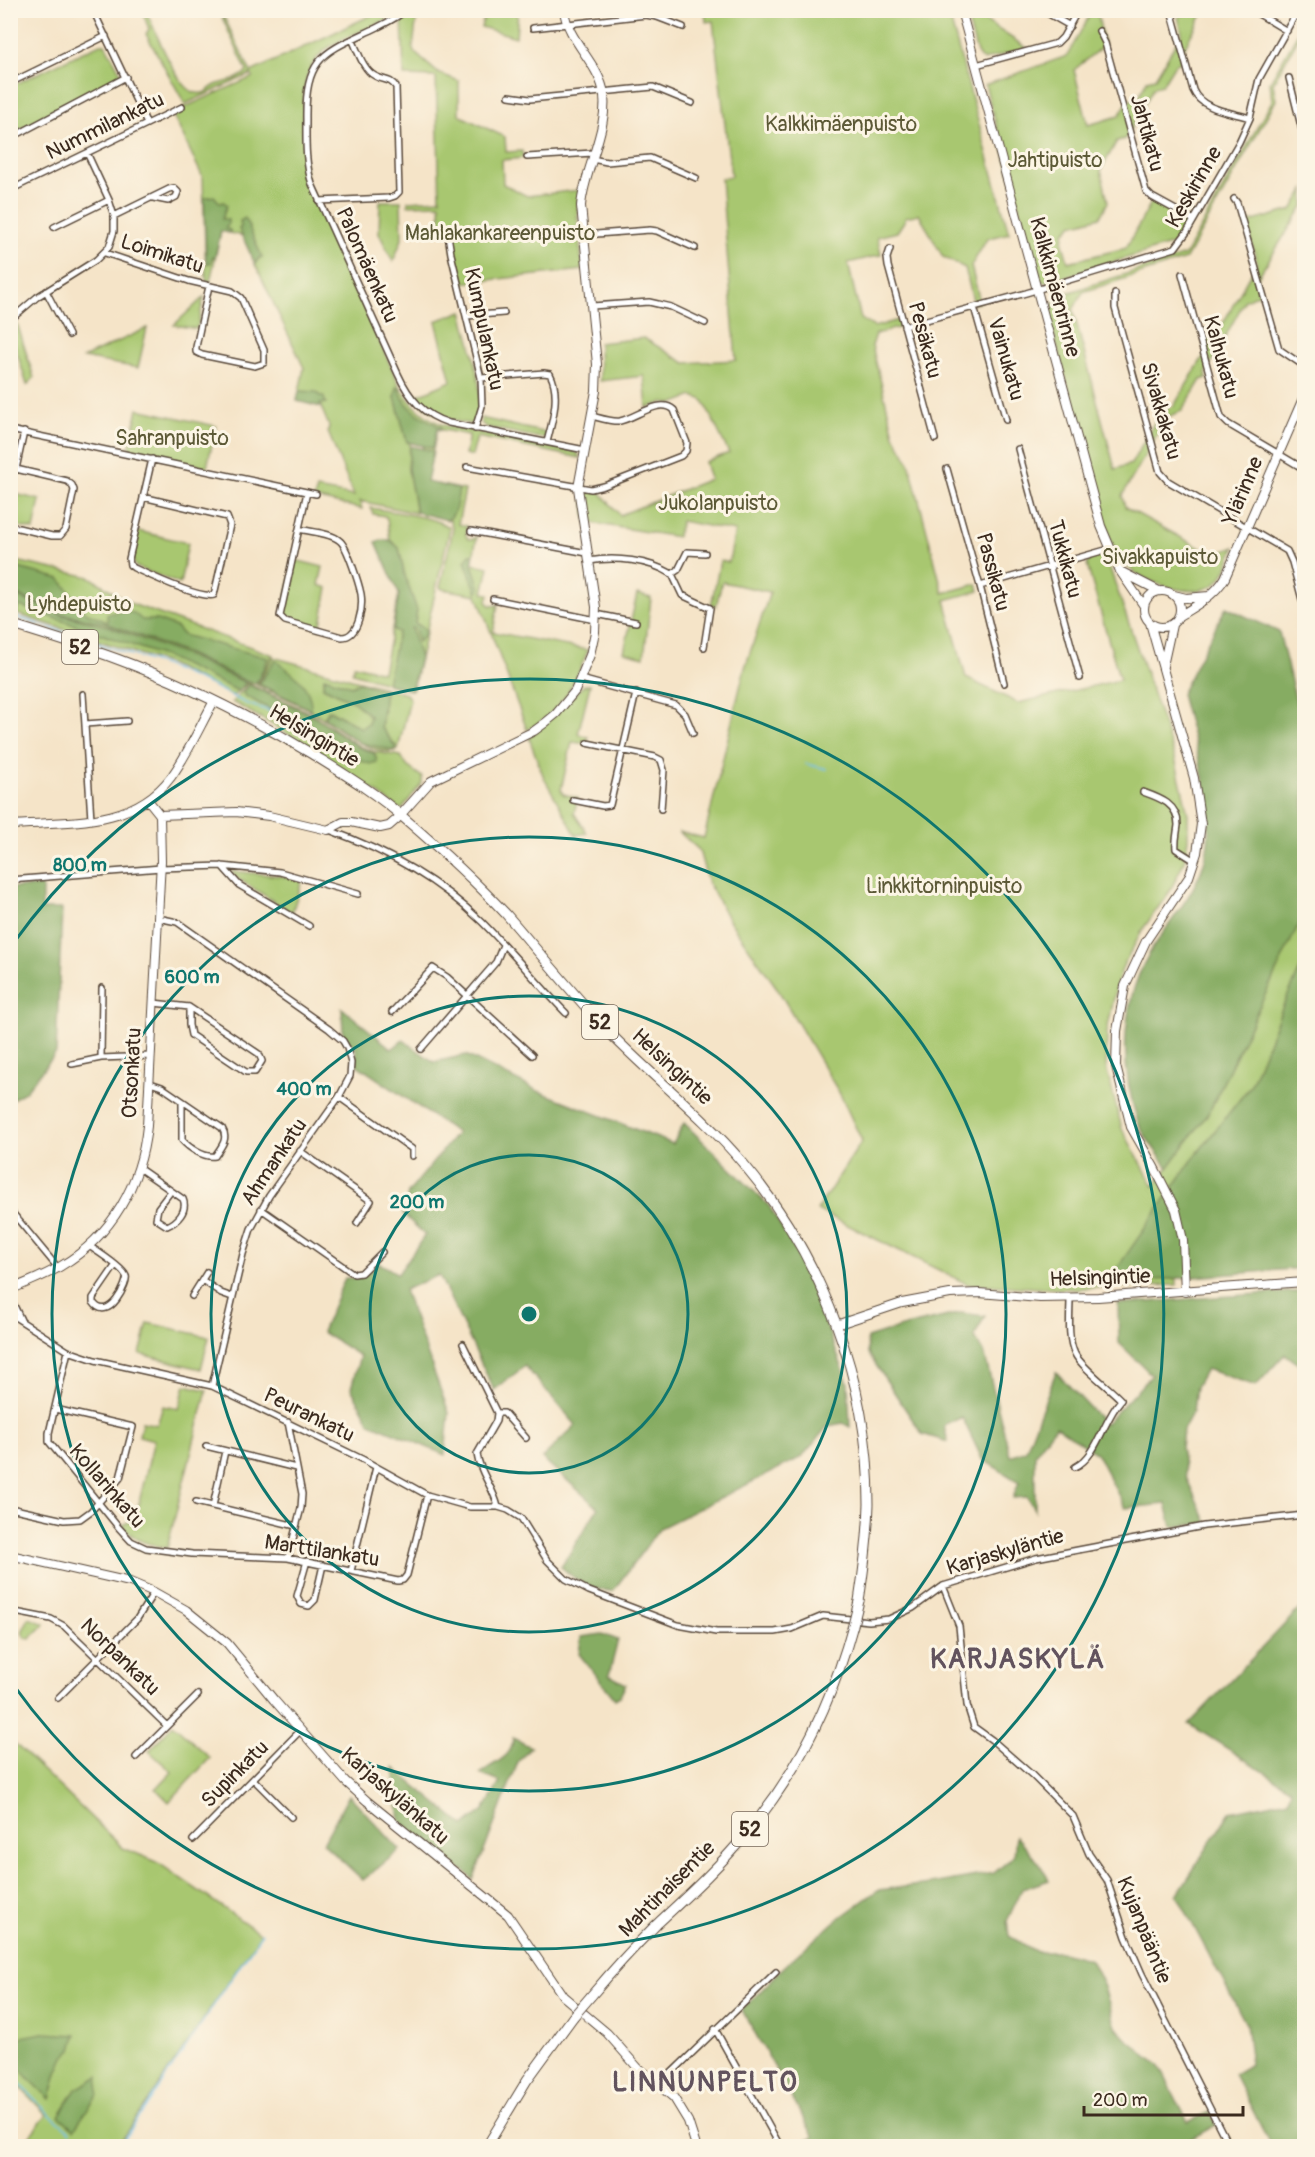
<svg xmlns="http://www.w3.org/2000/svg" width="1315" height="2157" viewBox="0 0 1315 2157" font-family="Pangolin,sans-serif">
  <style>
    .green { fill: #a8c76f; stroke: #727846; stroke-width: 1.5; fill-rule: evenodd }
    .forest { fill: #86ac62; stroke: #606b40; stroke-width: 1.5 }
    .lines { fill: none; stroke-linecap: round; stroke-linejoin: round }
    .stream { stroke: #73c1ee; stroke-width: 1.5 }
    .street-casing { stroke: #574638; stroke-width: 8 }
    .secondary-casing { stroke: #574638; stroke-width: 10 }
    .primary-casing { stroke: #574638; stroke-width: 11 }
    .street { stroke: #fff; stroke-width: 5 }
    .secondary { stroke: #fff; stroke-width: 8 }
    .primary { stroke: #fff; stroke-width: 9 }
    .primary-bridge-casing { stroke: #574638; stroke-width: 11; stroke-linecap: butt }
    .primary-bridge { stroke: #fff; stroke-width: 9 }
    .ring { fill: none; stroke: #0f766e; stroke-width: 3 }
    .labels { text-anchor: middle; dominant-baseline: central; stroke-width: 6; stroke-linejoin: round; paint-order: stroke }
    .shield { fill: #fcf5e5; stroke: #75675a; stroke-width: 1.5 }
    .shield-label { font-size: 20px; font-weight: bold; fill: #3b2a1e }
    .park-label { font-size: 21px; fill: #5c5936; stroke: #fcf5e5 }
    .street-label { font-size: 21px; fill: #3b2a1e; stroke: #fcf5e5 }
    .district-label { font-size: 27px; font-weight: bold; letter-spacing: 1.5px; fill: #62535e; stroke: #fcf5e5 }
    .centre { fill: #0f766e; stroke: #fcf5e5; stroke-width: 3 }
    .ring-label { font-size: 18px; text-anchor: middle; font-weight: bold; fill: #0f766e; stroke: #fcf5e5; stroke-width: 6; stroke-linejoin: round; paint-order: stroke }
  </style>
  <rect width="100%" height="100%" fill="#fcf5e5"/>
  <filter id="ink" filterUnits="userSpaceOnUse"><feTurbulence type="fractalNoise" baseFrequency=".0167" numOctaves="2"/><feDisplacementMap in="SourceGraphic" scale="12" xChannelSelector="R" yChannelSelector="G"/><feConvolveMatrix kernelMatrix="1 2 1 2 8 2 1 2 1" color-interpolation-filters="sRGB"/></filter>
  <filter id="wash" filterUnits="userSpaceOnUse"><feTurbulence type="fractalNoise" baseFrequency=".008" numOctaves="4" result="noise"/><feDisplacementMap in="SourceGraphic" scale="24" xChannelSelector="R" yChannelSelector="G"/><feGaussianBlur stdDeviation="1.35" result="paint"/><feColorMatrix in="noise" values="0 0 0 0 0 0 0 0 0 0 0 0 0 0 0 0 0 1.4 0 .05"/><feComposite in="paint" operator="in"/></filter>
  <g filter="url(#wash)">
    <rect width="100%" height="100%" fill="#f5e4c8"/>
    <path class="green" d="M142 11H146C154 27 178 92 197 93 207 95 209 87 218 84 228 81 238 80 247 71L219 11H221L251 72 380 11H401C380 26 353 32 331 46 302 64 302 95 303 125 303 144 304 162 306 181L399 384C410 404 424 419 447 426L573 451 578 453 580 458 477 437 472 456 465 454 469 435 437 429 430 466 405 400 395 397 407 442 410 443 408 469 416 513 360 501 362 509 314 498 317 489 354 496 328 432 329 426 321 407 297 401 304 368 255 264 259 258 262 257 241 227 239 229 242 236 221 231 210 282 206 281 203 178 173 115 183 110V108L253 77 251 74 185 104 146 34 149 29Z
      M410 11 417 13 413 48 414 52 438 73 459 81V115L505 137 506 152 522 151 523 158 502 160 503 184 527 196 579 190C575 217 580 243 583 270L461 283 452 247 454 227 446 224 441 225 440 204 408 205V201L440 199 436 77 404 76 402 18Z
      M486 11H518L516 37 481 27Z
      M705 11H948L1009 233 987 239 971 266 980 302 974 304 965 268 943 257 919 214 905 217V220L897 232 877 237 881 255 848 263 861 319 874 327 899 320 901 327 876 334 872 346 894 435 909 462 943 593 977 584 979 591 945 600 966 678 1018 703 1120 680 1087 565 1089 558 1105 554 1175 758 1188 814V839L1184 862 1170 891 1145 926 1123 966 1117 984 1107 1031 1106 1067 1122 1129 1154 1186 1209 1112 1304 913V961L1284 1004 1251 1085 1193 1159 1175 1234 1177 1285 1060 1289 967 1284 817 1210 862 1141 840 1094 777 988 729 920 708 883 699 850 679 832 704 838 744 671 770 592 722 582 716 606H711L720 561 729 562 735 531 681 521 677 537 586 522 583 496 589 491H599L620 515 710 479 705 462 729 453 703 400 693 396 672 404 664 402 647 408 644 376 600 381 599 343 644 338 685 363 736 360 721 179 731 176 713 21 706 22Z
      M965 11H982L984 20 1027 48 984 60 981 59 977 53Z
      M1092 11H1101L1098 16 1104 45 1074 70 1088 125 1119 116 1128 101 1138 98 1147 80 1155 78 1182 33 1178 17 1194 11H1204L1180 56 1182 62 1175 64 1162 85 1154 87 1125 139 1117 141 1101 170 1108 202 1100 217 1072 225 1064 233 1063 244 1068 262 1126 248 1152 201 1190 220 1173 244 1047 282H1041L1039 278 985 85 1067 56Z
      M1304 22V28L1273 83 1276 100 1186 259 1083 292 1073 310 1115 469 1131 464 1161 411 1174 406 1206 352 1203 338 1217 334 1257 262 1246 223 1292 210 1304 190V205L1256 280 1259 294 1245 300 1206 373 1207 378 1201 380 1182 411 1167 417 1122 496 1125 507 1213 555 1235 547C1230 559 1226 576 1215 584 1193 600 1146 583 1128 567 1120 561 1115 549 1110 540L1048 313 1058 296 1185 255 1272 101 1270 82Z
      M100 44H105L121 73 119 78 21 129 17 130C6 121 11 99 11 86Z
      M380 201H401L402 239 393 262 379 233Z
      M204 297 197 329 174 325Z
      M462 311C467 332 494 412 470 424 447 420 430 414 414 397L451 381 436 321Z
      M16 320 34 378 27 385 11 333V327Z
      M147 328 138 368 83 358Z
      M138 409 216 426 207 467 129 450Z
      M481 418 547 433 545 437 540 438 486 427 481 423Z
      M437 484 465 490 458 524 467 526 466 536 469 539H473L477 536 472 564 489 567 483 593 489 594 487 601 489 605 494 606 498 604 493 632 588 650C575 683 560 714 527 730L477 595 442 589 440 587 453 529Z
      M11 493 40 500 34 530 11 525Z
      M371 508C389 511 438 517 450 528L413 689 411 690 352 673 354 665 383 672 399 594 411 627 426 630 415 623 399 548 390 540 387 519 385 516 373 514Z
      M138 531 188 543 180 584 136 567 132 559Z
      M11 560 90 577 132 604 273 655 256 684 248 683 233 696 167 663 11 612Z
      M295 560 323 567 319 585 328 588 320 629 290 619 285 614 284 606Z
      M637 594 651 598 644 657 624 652Z
      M273 657 406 694 410 699 398 750C371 759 334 724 312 711 294 702 276 694 257 685ZM324 677 351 686 384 708 381 728 395 745 324 718 330 710 361 728 368 724 370 716 354 702 323 687Z
      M249 684 312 714 359 746 375 752 401 756 407 766 422 777V783L401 810C347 770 291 734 232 702Z
      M584 685H590L578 734 588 737 587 744 572 742 561 790 563 794 578 798 574 813 587 833 576 835 544 778 529 738Z
      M232 871 281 876 302 881 292 913 234 876Z
      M148 1323 209 1337 201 1369 140 1354Z
      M185 1385 207 1390 167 1548C145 1543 137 1543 122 1525L135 1519 154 1440 139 1436 142 1422 157 1425 163 1406 179 1409Z
      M29 1618 45 1624 30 1639 25 1638 22 1632Z
      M173 1724 210 1758 169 1802 156 1789 172 1772 149 1751Z
      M10 1739 123 1848 157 1862 261 1934 118 2146H21L47 2115 11 2078Z"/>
    <path class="forest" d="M214 196 220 203 224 202 227 205 222 219 228 220V225L225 228 230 230V233L221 231 215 257H212L211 263H206L204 198Z
      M245 218 262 257 259 258 255 264 239 229 241 227 240 221Z
      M397 387 400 389C402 407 426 420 441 427V430L437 429 433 448 407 442 395 397Z
      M299 391 316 392 320 396H323L326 403 320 404 321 407 297 401Z
      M410 446 433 451 427 482 459 489C457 499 457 515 447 520L416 512 408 469Z
      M383 540H390L399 548 404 573 417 610 415 623 426 630 425 635 418 642 415 629 411 628 420 658 411 690 387 684 398 632 393 630 399 594 376 542Z
      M470 554H474L472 564 480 589 477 593 465 561Z
      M11 566 60 579 85 612 105 620 106 623 62 614 11 592Z
      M11 594 61 615 108 626 190 657 246 683 238 691 169 658 20 606 18 610 11 608Z
      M1226 607 1279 632 1297 705 1304 710V913L1209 1112 1168 1168C1159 1154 1144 1138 1138 1122 1119 1065 1120 998 1154 946 1171 920 1200 887 1206 855 1217 802 1194 746 1181 694Z
      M121 611 134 613 142 620H157L176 627 183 635 268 658 258 680 255 683 248 682 188 654 108 624 107 614Z
      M275 660C292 672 313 687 311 710L259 684Z
      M324 677 351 686 359 682 385 691 381 727 397 749 392 750 360 743 324 718 329 710 361 728 368 724 370 716 354 702 323 687Z
      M249 685 310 714 359 747 375 754 377 762 370 764 347 756 328 742 244 695 243 691Z
      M42 886V909H62L56 1053 25 1092 11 1100V888Z
      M1304 961V1268L1106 1284 1193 1159 1251 1085 1284 1004Z
      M342 1008 392 1049 403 1040 434 1062 466 1055 538 1091 673 1144 684 1123 769 1206 804 1266 848 1383 850 1427 843 1423 828 1426 802 1457 660 1528 613 1591C589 1590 578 1582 561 1567L598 1508 542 1458 576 1425 525 1366 494 1390 439 1275 404 1290 449 1413 445 1455 370 1423 351 1388 360 1356 322 1332 345 1278H361L379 1263 398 1274 425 1235 403 1214 408 1193 457 1133 357 1065 356 1049 343 1036Z
      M1304 1291V1368L1285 1354 1256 1386 1206 1369 1196 1387 1193 1411 1183 1430 1181 1448 1186 1477 1207 1523 1172 1527 1166 1504 1125 1508 1097 1454 1056 1426 1035 1454V1511L1027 1497 1013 1498 1019 1482 982 1459 962 1417 944 1426 948 1442 922 1434 868 1353 867 1338 905 1326 961 1313 985 1316 974 1337 984 1352 1010 1456 1026 1450 1056 1372 1105 1424 1152 1375 1119 1343 1118 1304Z
      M1304 1604V2146H1271L1234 2074 1251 2064 1246 2024 1177 1895 1230 1812 1288 1800 1291 1789 1189 1724Z
      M602 1634 618 1640 609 1675 626 1684 620 1696 615 1699 579 1654 581 1637Z
      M513 1738 531 1747 518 1762 473 1880 466 1872 448 1862 400 1821 394 1768 464 1826 484 1810 500 1782 480 1774C493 1762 513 1759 513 1738Z
      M349 1795 400 1850 363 1880 323 1843Z
      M1016 1836 1039 1863 1049 1880 1022 1889 1007 1921 1009 1936 1037 1952H1062L1091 1960 1104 1987 1116 2027 1129 2041 1159 2065 1188 2122 1210 2112 1216 2125 1178 2146H794L814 2137 742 2010 790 1961 834 1922 878 1890 931 1884 994 1873 1014 1856Z
      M43 2033 76 2035 72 2050 64 2057 57 2073 50 2099 11 2061V2039Z
      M99 2076 98 2095 74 2129 59 2116 76 2089Z"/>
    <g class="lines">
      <path class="stream" d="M10 615 164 665 213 686 245 703 269 711 297 731
        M806 764 827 769
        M10 2073 49 2114 71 2132
        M120 2146 262 1933"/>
    </g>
  </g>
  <g filter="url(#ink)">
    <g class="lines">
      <defs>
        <path id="street" d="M93 10 147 124
          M406 10C397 18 388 22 378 27 326 52 305 54 306 119 306 140 305 163 312 184L398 374C409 398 423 415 449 423L585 450
          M1042 10 1070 26
          M1171 10 1193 90C1201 110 1231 112 1250 118
          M1252 10 1287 31
          M533 28 646 15 657 17 683 27
          M1099 31 1105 43 1146 191 1152 197 1194 220
          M976 65 1057 43 1063 37 1078 10
          M1289 78 1304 138
          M10 83 106 36
          M509 96 530 99 653 87 692 103
          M10 127 15 132 20 133 126 77
          M527 157 593 153
          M592 159 607 162 650 158 696 178
          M10 190 182 107
          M1234 199 1237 203 1279 349 1304 366
          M319 201 389 198 395 196 399 192 396 87C390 78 384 81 375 76 363 70 358 51 352 39
          M114 216 169 189 174 188 178 192 176 197 168 201 153 198
          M54 227 109 200
          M448 235 451 254 481 378 482 406 475 429
          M583 235 650 230 657 231 695 248
          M890 249 887 258 888 266 935 439
          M105 253 189 281 232 291 241 298 264 350V363L255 366 202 355 196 352V347L209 286
          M1182 274 1221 417 1228 424 1304 469
          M46 291 69 335
          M1115 294V308L1160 472 1168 481 1287 551 1292 562 1304 607
          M592 306 649 302 671 307 705 323
          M974 307 1006 420
          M467 316 504 313
          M10 320 37 297 96 260 109 247 114 231V216L109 200 87 153
          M904 326 1026 293 1175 248 1187 232 1239 142 1250 118 1259 79 1298 10
          M481 378 544 373 550 374C561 394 552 422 547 442
          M10 430 316 494
          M1018 449 1080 678
          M467 467 591 489 604 486 681 456 686 451 687 443 674 410C660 397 636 418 620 421 612 422 600 418 592 416
          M947 469 980 586 1004 683
          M10 476 16 469 24 432
          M143 497 227 517 230 525 214 595C200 599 149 575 134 568L130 565 129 559 152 459
          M10 526 52 536H60L66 529 74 490 72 485 67 481 16 469
          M299 529C311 532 332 533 340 541 347 546 359 584 361 594 363 607 359 637 342 637L285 621 280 616 307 492
          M471 531 587 553
          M589 561C615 556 649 560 672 574L682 595 710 608 704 647
          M672 574 678 570 687 552 705 553
          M980 586 1109 549
          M493 599 596 620
          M596 614 636 622
          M581 679 676 705 685 714 693 733
          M83 694 91 819
          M85 724 127 721
          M587 743 655 757 661 760 664 770 661 809
          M1143 792C1160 798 1178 804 1178 825 1177 834 1175 841 1176 849L1195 861
          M573 800 603 806 610 805 636 693
          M329 830C385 850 439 880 482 922 511 951 537 983 566 1013
          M222 866 239 885 309 926
          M10 880 161 868 222 866 280 872 358 894
          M158 918 177 922 329 1029 343 1041 347 1048 351 1063 350 1076 339 1097 269 1196 251 1229 243 1254 212 1386
          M102 988 101 1058 151 1056
          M154 1003 189 1007V1025L191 1035 246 1072H255L262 1061 259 1054 189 1007
          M392 1012 433 968 447 977 532 1055
          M421 1049 496 962 503 945
          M72 1064 101 1058
          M150 1083 162 1087 222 1128C229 1139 221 1147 215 1156 204 1158 189 1148 182 1140V1101
          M339 1097 412 1149V1156
          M300 1151 371 1201 357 1223
          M140 1169 183 1199C188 1211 177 1222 167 1226L156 1219 158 1208 171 1191
          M261 1209 354 1274 361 1273 382 1252
          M10 1210 58 1268
          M89 1246C98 1252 122 1267 126 1276 129 1281 109 1325 93 1302V1298L115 1266
          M202 1280 221 1293 232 1297
          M192 1296 207 1272
          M10 1297 21 1320
          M1070 1298C1070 1315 1067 1338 1075 1354 1081 1367 1110 1388 1121 1400 1103 1420 1098 1456 1075 1467
          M10 1314 68 1351 95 1360 212 1386 362 1459 427 1495 470 1507H498L508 1510 521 1518 547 1560 566 1579 589 1591 678 1625 716 1632H775L792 1629 823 1616 869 1621 889 1619 913 1608 943 1586 1036 1558 1204 1526 1304 1515
          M463 1344 497 1413 496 1421 477 1454C479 1472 494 1488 498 1507
          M68 1351 49 1433V1442L119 1528 131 1541 146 1548 192 1554 288 1558 398 1581 403 1580 407 1575 427 1495
          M497 1413H504L526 1438
          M288 1422 302 1494 301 1508 288 1558
          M206 1446 296 1468
          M196 1502 296 1526
          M213 1506 225 1451
          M10 1508 64 1520 80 1519 91 1511 120 1478 133 1427 55 1409
          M307 1561 297 1596 301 1604 309 1606 315 1600 323 1565
          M351 1571 376 1467
          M943 1586 959 1626 967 1705 974 1727 992 1740 1032 1775 1073 1816 1089 1854 1107 1880 1126 1937 1142 1974 1229 2146
          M10 1611 51 1619 64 1626 167 1726 136 1757
          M58 1698 137 1619 154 1592
          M167 1726 198 1695
          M253 1779 291 1817
          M193 1840 300 1731
          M715 2029 780 2146
          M659 2085 776 1972"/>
        <path id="secondary" d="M961 10 1101 526 1120 571 1144 606
          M1120 571 1159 591
          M1144 609a18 18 0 1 1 36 0a18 18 0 1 1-36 0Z
          M1174 595 1186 598 1209 596
          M1179 616C1196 606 1215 595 1225 578L1304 396
          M1150 623 1194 778 1201 824 1197 853 1189 877 1146 941 1125 986 1117 1031 1116 1066 1131 1127 1154 1167 1176 1210 1183 1240 1185 1292
          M1163 666 1172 625
          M404 811 431 781 534 731 545 723 556 714 575 691 590 655 595 632 596 607 578 488 596 391 597 364 581 206C584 169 611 126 603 89 596 61 567 39 564 10
          M160 815 236 812 269 816 328 830 343 822H351L380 828 389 826 397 819
          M10 825C67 821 133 828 171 777 188 754 200 726 214 701
          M10 1290C27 1282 45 1276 61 1266 112 1236 141 1184 147 1126L161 861 160 815 148 800
          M836 1325 902 1303 950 1294 979 1293 1040 1298 1098 1297 1304 1282
          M10 1555 130 1582 154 1592 186 1610 227 1643 274 1700 345 1781 367 1801 508 1915 563 1996 607 2033 638 2068 674 2098 688 2121 696 2146"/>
        <path id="primary" d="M10 624C46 635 82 646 117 659 185 684 250 717 312 754 344 774 376 793 404 818 439 848 474 880 506 914 538 951 569 989 602 1025 647 1073 700 1112 742 1162 822 1256 869 1381 869 1504 868 1536 864 1569 859 1601
          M591 1996C612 1971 633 1948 656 1925 687 1896 719 1867 746 1834 798 1773 832 1702 853 1625
          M487 2146 527 2080 573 2017"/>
      </defs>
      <use href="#street" class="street-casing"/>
      <use href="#secondary" class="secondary-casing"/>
      <use href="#primary" class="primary-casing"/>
      <use href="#street" class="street"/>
      <use href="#secondary" class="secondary"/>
      <use href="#primary" class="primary"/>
      <defs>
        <path id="primary-bridge" d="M853 1625 859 1601
          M573 2017 591 1996"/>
      </defs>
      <use href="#primary-bridge" class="primary-bridge-casing"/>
      <use href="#primary-bridge" class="primary-bridge"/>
    </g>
  </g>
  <g class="ring">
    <circle cx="529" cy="1314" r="159"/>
    <circle cx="529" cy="1314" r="318"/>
    <circle cx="529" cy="1314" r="477"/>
    <path d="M12 945A635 635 0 1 1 12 1683"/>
  </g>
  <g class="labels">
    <g class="shield">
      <rect x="62" y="630" width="36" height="34" rx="4.5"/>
      <rect x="582" y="1005" width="36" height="34" rx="4.5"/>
      <rect x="732" y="1812" width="36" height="34" rx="4.5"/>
    </g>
    <g class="shield-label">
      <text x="80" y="647">52</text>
      <text x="600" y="1022">52</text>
      <text x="750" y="1829">52</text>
    </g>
    <g class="park-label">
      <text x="841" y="124">Kalkkimäenpuisto</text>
      <text x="1055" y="160">Jahtipuisto</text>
      <text x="500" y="233">Mahlakankareenpuisto</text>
      <text x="172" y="438">Sahranpuisto</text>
      <text x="718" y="503">Jukolanpuisto</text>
      <text x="1160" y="557">Sivakkapuisto</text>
      <text x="79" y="604">Lyhdepuisto</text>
      <text x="944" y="886">Linkkitorninpuisto</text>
    </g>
    <g class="street-label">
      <text transform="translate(105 126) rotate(-26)">Nummilankatu</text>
      <text transform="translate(1147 133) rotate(75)">Jahtikatu</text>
      <text transform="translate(1194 187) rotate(-60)">Keskirinne</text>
      <text transform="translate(162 254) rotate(18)">Loimikatu</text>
      <text transform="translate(367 265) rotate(66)">Palomäenkatu</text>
      <text transform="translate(1055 287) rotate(75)">Kalkkimäenrinne</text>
      <text transform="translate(484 329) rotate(78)">Kumpulankatu</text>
      <text transform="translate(925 340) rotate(75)">Pesäkatu</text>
      <text transform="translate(1221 357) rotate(75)">Kalhukatu</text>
      <text transform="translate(1006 359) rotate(74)">Vainukatu</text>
      <text transform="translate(1161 411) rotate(74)">Sivakkakatu</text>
      <text transform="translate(1243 491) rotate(-67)">Ylärinne</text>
      <text transform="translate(1065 559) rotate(75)">Tukkikatu</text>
      <text transform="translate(993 572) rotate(75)">Passikatu</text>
      <text transform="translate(314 736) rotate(31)">Helsingintie</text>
      <text transform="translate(672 1067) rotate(43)">Helsingintie</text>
      <text transform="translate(132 1073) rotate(-87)">Otsonkatu</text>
      <text transform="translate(274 1162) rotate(-56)">Ahmankatu</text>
      <text transform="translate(1100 1278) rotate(-2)">Helsingintie</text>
      <text transform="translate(309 1415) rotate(26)">Peurankatu</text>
      <text transform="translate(107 1486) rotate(49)">Kollarinkatu</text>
      <text transform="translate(322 1551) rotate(9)">Marttilankatu</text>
      <text transform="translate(1005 1552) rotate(-16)">Karjaskyläntie</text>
      <text transform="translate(120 1657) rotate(44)">Norpankatu</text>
      <text transform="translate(235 1774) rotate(-45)">Supinkatu</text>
      <text transform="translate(395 1796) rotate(41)">Karjaskylänkatu</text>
      <text transform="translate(667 1889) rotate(-45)">Mahtinaisentie</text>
      <text transform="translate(1144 1930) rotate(68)">Kujanpääntie</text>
    </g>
    <g class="district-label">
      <text x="1018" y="1659">KARJASKYLÄ</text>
      <text x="705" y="2082">LINNUNPELTO</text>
    </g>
  </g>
  <circle cx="529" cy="1314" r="9" class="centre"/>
  <g class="ring-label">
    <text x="80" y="871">800 m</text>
    <text x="192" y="983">600 m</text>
    <text x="304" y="1095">400 m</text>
    <text x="417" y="1208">200 m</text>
  </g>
  <rect width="1315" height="2157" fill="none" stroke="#fcf5e5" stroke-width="36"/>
  <path d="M1084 2106v9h159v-9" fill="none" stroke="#3b2a1e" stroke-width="3"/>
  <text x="1093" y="2106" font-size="18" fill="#3b2a1e" stroke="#fcf5e5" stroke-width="4.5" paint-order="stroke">200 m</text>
</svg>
